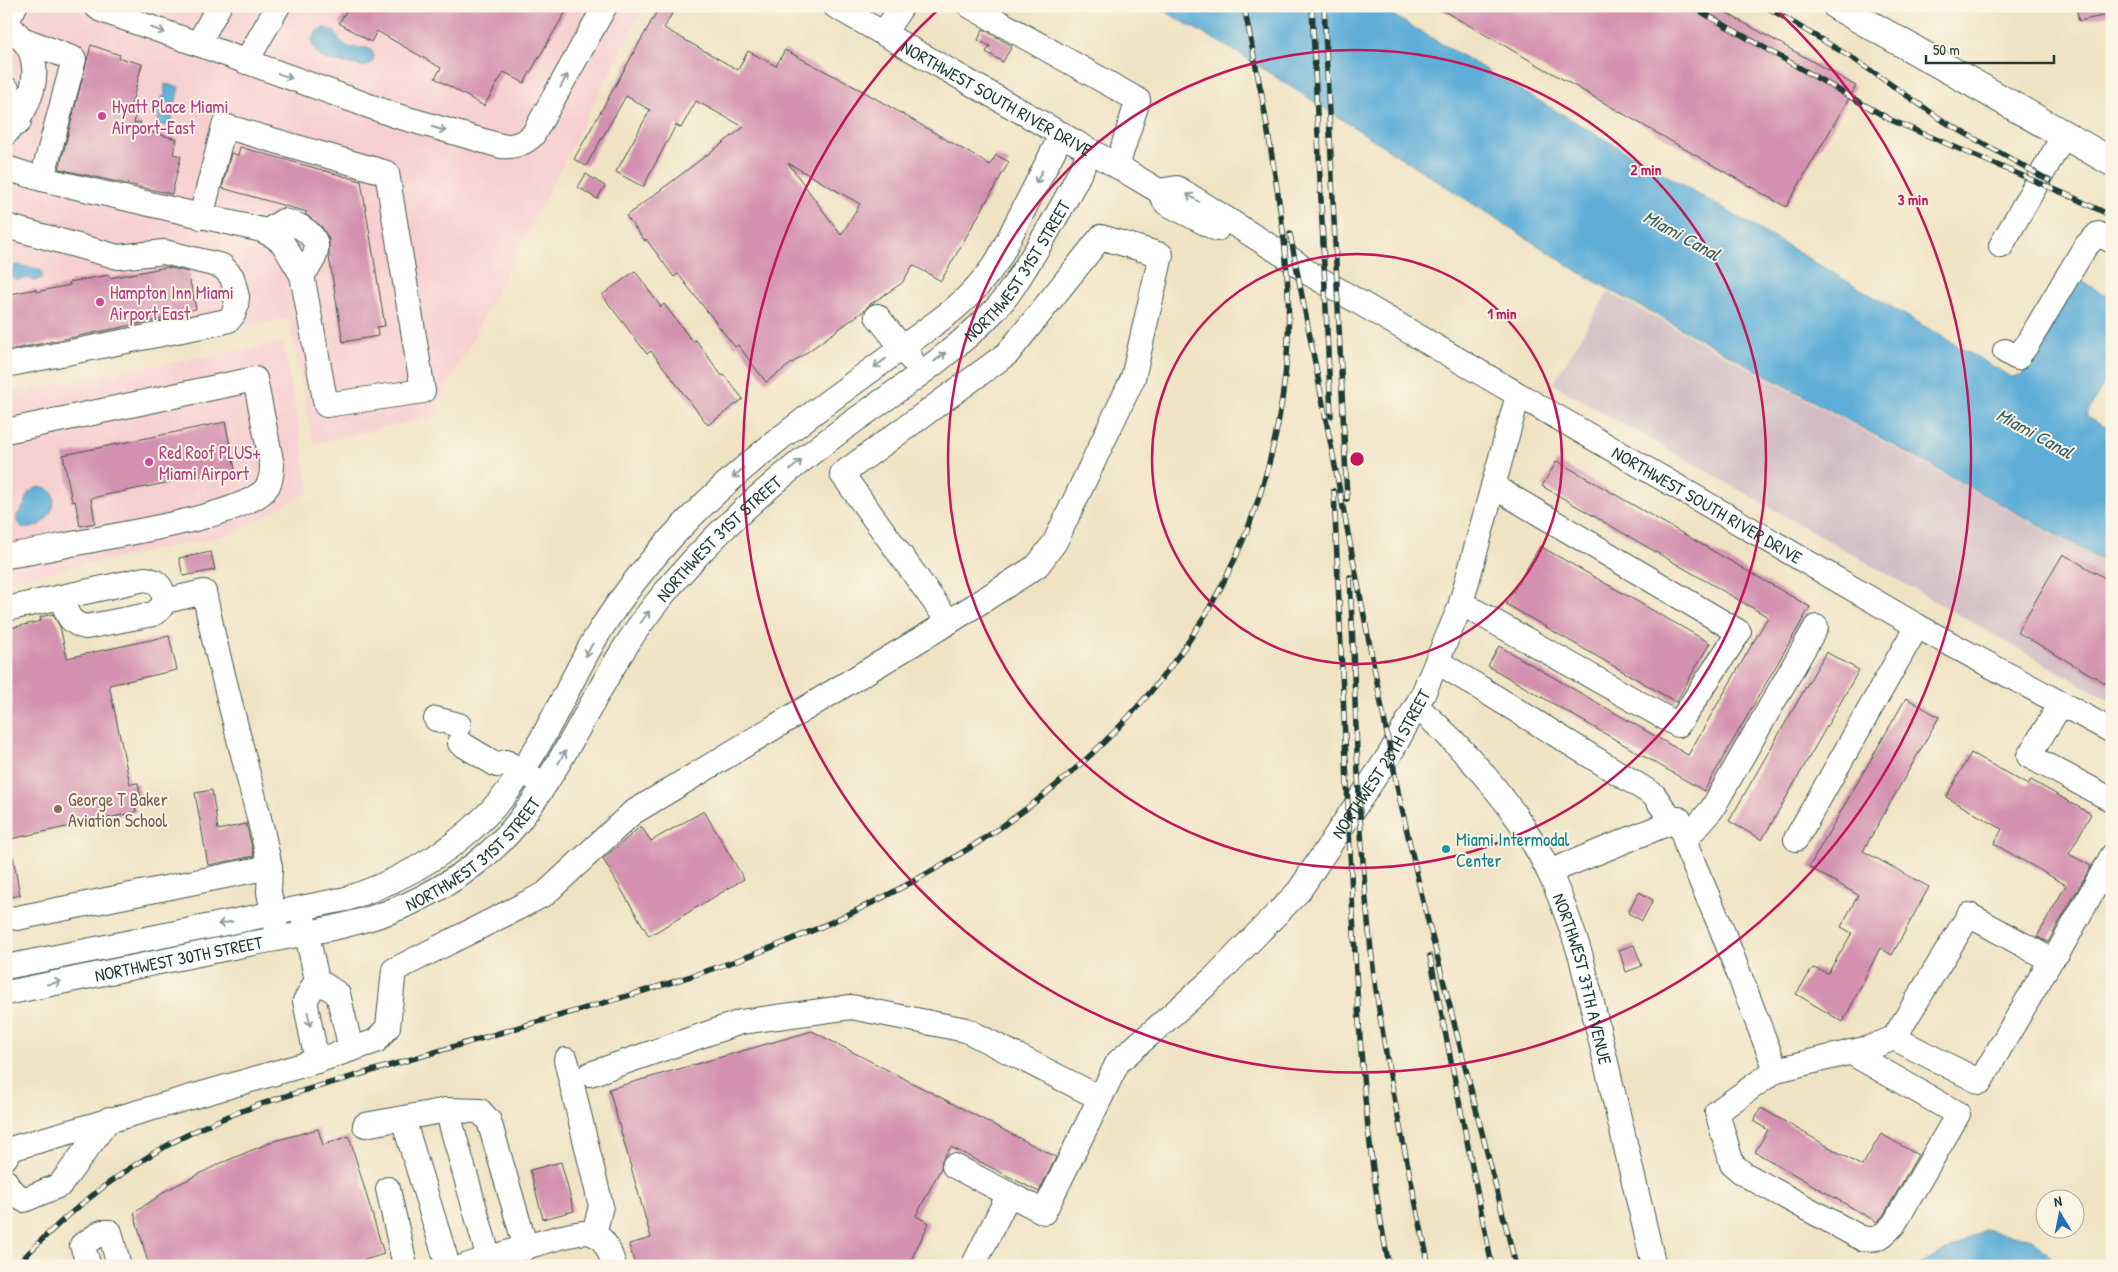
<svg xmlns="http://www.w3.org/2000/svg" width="2118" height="1272" viewBox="0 0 2118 1272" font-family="'Patrick Hand',sans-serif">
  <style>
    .built { fill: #f7cfd0 }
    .industrial { fill: #d2bdc5 }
    .water { fill: #5eaed8; stroke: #3e7686 }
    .building { fill: #d391af; fill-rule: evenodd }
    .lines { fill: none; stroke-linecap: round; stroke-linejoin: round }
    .minor-casing { stroke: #3e564a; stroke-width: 26 }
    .major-casing { stroke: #3e564a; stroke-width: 30 }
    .highway-casing { stroke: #3e564a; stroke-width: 30 }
    .minor { stroke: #fff; stroke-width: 24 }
    .major { stroke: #fff; stroke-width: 28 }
    .highway { stroke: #fff; stroke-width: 28 }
    .rail-casing { stroke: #1f3d34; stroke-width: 5.5 }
    .rail { stroke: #fcf5e5; stroke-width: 4; stroke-dasharray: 11; stroke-linecap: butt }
    .oneway { stroke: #8f9e9a }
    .ring { fill: none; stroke: #c2185b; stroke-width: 2.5 }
    .hotel-dot { fill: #d1479c; stroke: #fcf5e5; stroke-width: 2 }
    .education-dot { fill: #8d6e63; stroke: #fcf5e5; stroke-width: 2 }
    .culture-dot { fill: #0f9aa8; stroke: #fcf5e5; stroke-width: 2 }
    .labels { text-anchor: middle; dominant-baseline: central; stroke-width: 4; stroke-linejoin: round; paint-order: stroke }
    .street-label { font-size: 18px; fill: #1f3d34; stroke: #fcf5e5 }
    .hotel-label { font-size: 18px; fill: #b23c85; stroke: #fcf5e5; text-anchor: start }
    .education-label { font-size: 18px; fill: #785e54; stroke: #fcf5e5; text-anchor: start }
    .culture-label { font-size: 18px; fill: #0d838f; stroke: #fcf5e5; text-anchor: start }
    .water-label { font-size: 19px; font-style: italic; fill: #325f65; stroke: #fcf5e5 }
    .centre { fill: #c2185b; stroke: #fcf5e5; stroke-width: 2.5 }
    .ring-label { font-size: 15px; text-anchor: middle; font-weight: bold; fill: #c2185b; stroke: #fcf5e5; stroke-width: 4; stroke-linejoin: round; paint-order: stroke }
  </style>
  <rect width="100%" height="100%" fill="#fcf5e5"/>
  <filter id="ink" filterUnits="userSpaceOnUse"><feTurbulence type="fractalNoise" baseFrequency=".02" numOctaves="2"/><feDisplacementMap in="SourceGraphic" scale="10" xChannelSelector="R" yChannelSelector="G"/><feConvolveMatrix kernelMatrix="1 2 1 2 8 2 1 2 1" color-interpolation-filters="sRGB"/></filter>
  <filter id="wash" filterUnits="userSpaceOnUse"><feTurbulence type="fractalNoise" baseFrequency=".0096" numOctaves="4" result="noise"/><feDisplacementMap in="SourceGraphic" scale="20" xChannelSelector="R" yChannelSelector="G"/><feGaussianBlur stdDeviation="1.12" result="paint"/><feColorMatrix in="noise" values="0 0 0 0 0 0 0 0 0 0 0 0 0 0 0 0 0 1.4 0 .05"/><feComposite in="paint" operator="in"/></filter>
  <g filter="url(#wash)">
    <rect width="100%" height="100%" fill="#f0e3c4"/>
    <path class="built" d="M6 6H644L433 416 313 444 289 318 6 371V131L24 120 6 31Z
      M283 342 310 491 235 533 6 581V393Z"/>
    <path class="industrial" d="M1608 292 2112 566V702L1553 384Z"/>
    <path class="water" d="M1155 6H1377L2011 377 2022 375 2078 279 2105 295 2112 284V369L2086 416 2112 431V565L1587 277 1240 54Z
      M324 28 334 31 339 40 348 47C359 50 371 42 374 57L372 63 364 67C347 60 315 68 312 40L317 31Z
      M165 84 179 87 170 127 157 124 159 114 157 103H162L161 97 165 96Z
      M15 265 39 269 42 273V278L34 281 28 278 15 280 10 273Z
      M38 487 47 488 53 493C58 510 41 531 23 528L17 522V515L25 505 28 493Z
      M1986 1230 2032 1239 2061 1266H1917Z"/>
    <g id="blocks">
      <path class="building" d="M349 6H569L524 83 504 72 484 106 435 78 441 68 377 31 371 42 339 23Z
        M660 6H676L664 28 738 70 748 51 776 66 785 50 868 94 990 165 996 155 1009 162 941 281 913 265 902 283 869 305 865 310 766 382 738 345 735 347 678 274 674 277 646 239 645 241 626 216 744 127 696 101 681 128 676 125 643 187 616 172 650 110 626 96 586 166 574 159ZM788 163 860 204 841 235Z
        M1435 6H1714L1856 86 1786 207Z
        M2076 6H2112V14L2079 21Z
        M983 29 1012 46 1003 62 986 52 990 46 978 40Z
        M91 45 120 55 119 58 142 64 131 106 137 107 134 123 141 122 139 129 177 139 173 154 181 156 172 194 59 169Z
        M240 147 361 181 385 326 377 327 378 336 343 342 329 257V239L321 226 305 214 307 212 222 188 231 153 238 155Z
        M586 174 605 186 597 199 578 187Z
        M167 267 188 272 196 309 186 311 187 314 10 350 8 341H6V295L36 289V292L70 285 69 282 109 275 110 278Z
        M635 271 661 307 664 304 693 342 696 340 722 376 724 375 743 399 708 425 651 351 647 354 602 295Z
        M225 422 235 469 91 498 95 523 80 526 75 501 72 502 63 455Z
        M1557 461 1810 607 1704 791 1488 666 1499 646 1688 755 1768 617 1542 486Z
        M1540 546 1710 643 1676 702 1506 604Z
        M211 552 215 570 183 576 179 558Z
        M2063 554 2112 582V687L2017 632Z
        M53 614 60 627 67 658 169 636 177 670 109 685 130 784 138 783 141 799 134 801 136 812 6 840V629L41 621 40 617Z
        M1826 652 1859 670 1762 840 1729 821Z
        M1906 698 1939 717 1863 851 1929 887 1892 955 1880 948 1843 1022 1796 994 1813 968 1828 973 1852 933 1841 927 1858 895 1809 867Z
        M1971 753 2028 785 2031 780 2091 814 2069 854 2091 866 2048 942 2037 937 2066 885 1994 844 2002 829 1946 797Z
        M212 790 218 830 246 824 254 856 208 865 195 793Z
        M704 811 744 879 649 936 603 859 641 826 651 841Z
        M13 857 20 895 6 898V858Z
        M1639 892 1653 900 1642 921 1628 913Z
        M1634 945 1642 966 1626 972 1619 950Z
        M812 1031 1056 1157 1039 1192 951 1147 942 1160 941 1168 916 1216 929 1223 908 1266H635L629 1244 651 1238 609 1089Z
        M1761 1108 1862 1166 1881 1134 1918 1155 1883 1216 1877 1222 1755 1152 1768 1130 1753 1121Z
        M318 1129 323 1145 349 1136 384 1254 345 1266H149L134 1213 167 1190 219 1164 274 1141Z
        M561 1162 574 1211 543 1219 530 1170Z"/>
    </g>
  </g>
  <g filter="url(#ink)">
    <use href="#blocks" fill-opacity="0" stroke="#3e564a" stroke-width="1"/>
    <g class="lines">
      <defs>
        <g id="minor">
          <path d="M96 6 101 10 198 44"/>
          <path d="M219 6 198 44 394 115 501 146C514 147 524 144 533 135L605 6"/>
          <path id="s1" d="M835 6 1117 166 1159 191 1166 203 1217 229"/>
          <path d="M970 6 1138 100 1117 166"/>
          <path d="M884 33 902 6"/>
          <path d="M22 39 74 59 42 179"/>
          <path d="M246 62 278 6"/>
          <path d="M6 133C27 113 41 81 31 52 26 41 15 32 6 23L15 6"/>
          <path d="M6 168 42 179 262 230 272 235 282 242 302 275 326 405 423 391 387 173 224 126 201 217"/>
          <path id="s2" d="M1159 191 1177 188 1295 262 1307 272 1917 626 2112 731"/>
          <path d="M6 226 118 257 164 252 222 266 232 277 237 297 236 306 233 315 229 320 222 322 6 365"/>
          <path d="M266 232 283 221C297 223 318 234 316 250 315 260 308 267 302 275"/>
          <path d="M2001 246 2064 135"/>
          <path d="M877 316 911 359"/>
          <path d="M2005 351 2017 358 2026 346 2085 247 2098 234 2112 241"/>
          <path d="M6 431 255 379 272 465C272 474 271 483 265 490 239 516 131 532 93 540 64 545 35 552 6 556"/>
          <path d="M61 597C67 613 68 623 86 627L153 614 160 609 165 601"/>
          <path d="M1461 603 1678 725 1739 632 1493 486"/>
          <path d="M6 609 145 579C160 581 162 588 165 601L204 592 214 639 262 830 270 867 269 892 276 929"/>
          <path d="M1438 662 1654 795 1672 821"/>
          <path d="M2061 704 2029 756 2112 800"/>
          <path id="s3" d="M1417 707C1466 749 1521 813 1549 872 1562 899 1572 929 1581 957L1654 1266"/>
          <path d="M436 719 459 725"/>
          <path d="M460 743 497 765 506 762 535 779"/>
          <path d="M1796 839 1917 626"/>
          <path d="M1685 840 1712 809 1816 627"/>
          <path d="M1549 872 1679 819 1688 851 1720 925 1776 1070 1869 1048 1894 1038"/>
          <path d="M303 917 317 980 305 1001 317 1061"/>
          <path d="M17 918 270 867"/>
          <path d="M2051 960 1969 915 1894 1038 1980 1082 2051 960 2059 951 2112 856"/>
          <path d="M6 967 346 899C407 879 463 845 504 796 541 750 564 693 593 642 615 605 642 570 671 538 753 448 857 383 953 310 971 295 985 279 998 260L1062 134"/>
          <path d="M317 980 338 994 351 1049"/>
          <path id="s4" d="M6 993C87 977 168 960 248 944 307 933 370 925 423 897 458 879 495 852 519 821 572 754 601 673 654 606 706 539 771 482 839 432 889 395 950 357 993 312 1007 298 1017 281 1027 265 1050 228 1073 190 1090 151"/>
          <path d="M566 1060 601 1206 594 1234"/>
          <path d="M1776 1070 1717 1112 1732 1164 1744 1174 1861 1238C1879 1241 1882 1237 1894 1224L1958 1114 1850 1052"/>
          <path d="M590 1074 741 1022 851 1007 966 1030 1100 1098"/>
          <path d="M447 1110 489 1259"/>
          <path d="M403 1119 448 1266"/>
          <path d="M365 1125 447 1110 480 1111 489 1121 526 1248"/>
          <path d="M6 1157 10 1149 317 1061 376 1041 388 1027 394 970 545 894 632 813 949 622 1037 566 1055 542 1133 378 1161 255 1101 237 1008 353 842 474 949 622"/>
          <path id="s5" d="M954 1166 1044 1212 1118 1062 1214 978 1299 891 1390 754 1423 694 1460 607 1518 395"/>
          <path d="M6 1182 8 1188 24 1200 60 1185 109 1119"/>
          <path d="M388 1189 405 1266"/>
          <path d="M89 1266 82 1245 102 1232H110L119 1266"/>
          <path d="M465 1266C485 1260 577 1229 591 1233 605 1237 610 1252 614 1266"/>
          <path d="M973 1266 1009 1194"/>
        </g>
        <path id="major" d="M1837 6 2112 162"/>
        <path id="highway" d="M6 91 17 121"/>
      </defs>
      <use href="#minor" class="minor-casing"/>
      <use href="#major" class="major-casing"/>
      <use href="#highway" class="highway-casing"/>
      <use href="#minor" class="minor"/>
      <use href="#major" class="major"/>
      <use href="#highway" class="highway"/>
      <defs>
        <path id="rail" d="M1244 6 1262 97
          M1312 6 1331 416
          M1324 6 1347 499
          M1691 6 1891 120 2070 196 2112 216
          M1765 6 1854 59 1945 122 2050 181
          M1290 234 1399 796 1422 897 1516 1266
          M1334 491C1340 618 1345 746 1351 873 1357 1004 1363 1137 1389 1266
          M1350 577C1356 701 1357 826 1371 950 1383 1056 1407 1161 1429 1266
          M1430 956 1492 1266
          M16 1266C69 1209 131 1161 201 1128 248 1106 298 1092 348 1078 401 1062 453 1047 506 1031 599 1004 693 979 783 943 1051 834 1271 647 1288 340 1292 256 1274 172 1261 90"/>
      </defs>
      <use href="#rail" class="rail-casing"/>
      <use href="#rail" class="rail"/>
    </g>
    <defs><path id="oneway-shaft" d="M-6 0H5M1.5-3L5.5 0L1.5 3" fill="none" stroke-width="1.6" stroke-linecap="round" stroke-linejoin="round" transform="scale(1.25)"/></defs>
    <g class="oneway">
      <use href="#oneway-shaft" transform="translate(158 30) rotate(19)"/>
      <use href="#oneway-shaft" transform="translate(285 76) rotate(20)"/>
      <use href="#oneway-shaft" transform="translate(564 81) rotate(-61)"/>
      <use href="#oneway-shaft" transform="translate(439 129) rotate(17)"/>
      <use href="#oneway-shaft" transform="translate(1039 177) rotate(117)"/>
      <use href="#oneway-shaft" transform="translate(1193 198) rotate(-148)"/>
      <use href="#oneway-shaft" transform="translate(940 357) rotate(-38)"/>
      <use href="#oneway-shaft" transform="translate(880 363) rotate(144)"/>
      <use href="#oneway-shaft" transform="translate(796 465) rotate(-39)"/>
      <use href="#oneway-shaft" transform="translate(738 473) rotate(139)"/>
      <use href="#oneway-shaft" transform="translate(645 617) rotate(-53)"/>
      <use href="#oneway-shaft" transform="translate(589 650) rotate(119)"/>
      <use href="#oneway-shaft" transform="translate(562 757) rotate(-59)"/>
      <use href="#oneway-shaft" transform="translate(225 923) rotate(169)"/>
      <use href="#oneway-shaft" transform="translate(54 983) rotate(-11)"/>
      <use href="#oneway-shaft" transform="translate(309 1019) rotate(79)"/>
    </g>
  </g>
  <g class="ring">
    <circle cx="1357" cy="459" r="205"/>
    <circle cx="1357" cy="459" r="409"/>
    <path d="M1772 6A614 614 0 1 1 942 6"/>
  </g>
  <g class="hotel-dot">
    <circle cx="102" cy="116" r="5"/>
    <circle cx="100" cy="302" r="5"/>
    <circle cx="149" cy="462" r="5"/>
  </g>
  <circle class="education-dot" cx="58" cy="809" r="5"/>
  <circle class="culture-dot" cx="1446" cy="849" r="5"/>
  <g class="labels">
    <g class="street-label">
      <text stroke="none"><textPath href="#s1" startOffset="186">NORTHWEST SOUTH RIVER DRIVE</textPath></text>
      <text stroke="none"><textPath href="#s4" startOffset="1304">NORTHWEST 31ST STREET</textPath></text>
      <text stroke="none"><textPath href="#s2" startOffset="636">NORTHWEST SOUTH RIVER DRIVE</textPath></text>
      <text stroke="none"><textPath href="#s4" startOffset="900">NORTHWEST 31ST STREET</textPath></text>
      <text stroke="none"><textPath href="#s5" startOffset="669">NORTHWEST 28TH STREET</textPath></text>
      <text stroke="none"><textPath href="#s4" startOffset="495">NORTHWEST 31ST STREET</textPath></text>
      <text stroke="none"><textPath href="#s4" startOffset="176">NORTHWEST 30TH STREET</textPath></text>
      <text stroke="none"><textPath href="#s3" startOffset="325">NORTHWEST 37TH AVENUE</textPath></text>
    </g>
    <g class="hotel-label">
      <text x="112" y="106">Hyatt Place Miami<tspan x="112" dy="21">Airport-East</tspan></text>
      <text x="110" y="292">Hampton Inn Miami<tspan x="110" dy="21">Airport East</tspan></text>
      <text x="159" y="452">Red Roof PLUS+<tspan x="159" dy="21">Miami Airport</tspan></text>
    </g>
    <g class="education-label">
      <text x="68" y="799">George T Baker<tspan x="68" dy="21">Aviation School</tspan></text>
    </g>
    <g class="culture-label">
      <text x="1456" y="839">Miami Intermodal<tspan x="1456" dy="21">Center</tspan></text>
    </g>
    <g class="water-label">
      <text transform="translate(1682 235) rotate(29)">Miami Canal</text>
      <text transform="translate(2035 433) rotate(29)">Miami Canal</text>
    </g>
  </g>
  <circle cx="1357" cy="459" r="8" class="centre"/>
  <g class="ring-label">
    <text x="1646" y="175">2 min</text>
    <text x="1913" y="205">3 min</text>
    <text x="1502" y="319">1 min</text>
  </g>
  <rect width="2118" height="1272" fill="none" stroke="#fcf5e5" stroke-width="25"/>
  <g transform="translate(2060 1214) rotate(350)"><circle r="24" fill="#fcf5e5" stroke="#a4ab9e"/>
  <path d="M0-4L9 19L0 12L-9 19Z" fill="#1f6fb2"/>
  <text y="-8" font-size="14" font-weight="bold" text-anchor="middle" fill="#1f3d34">N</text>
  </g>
  <path d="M1926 55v8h128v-8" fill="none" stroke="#1f3d34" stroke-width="2.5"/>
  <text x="1933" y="55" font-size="15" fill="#1f3d34" stroke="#fcf5e5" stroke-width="4" paint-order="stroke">50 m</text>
</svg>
